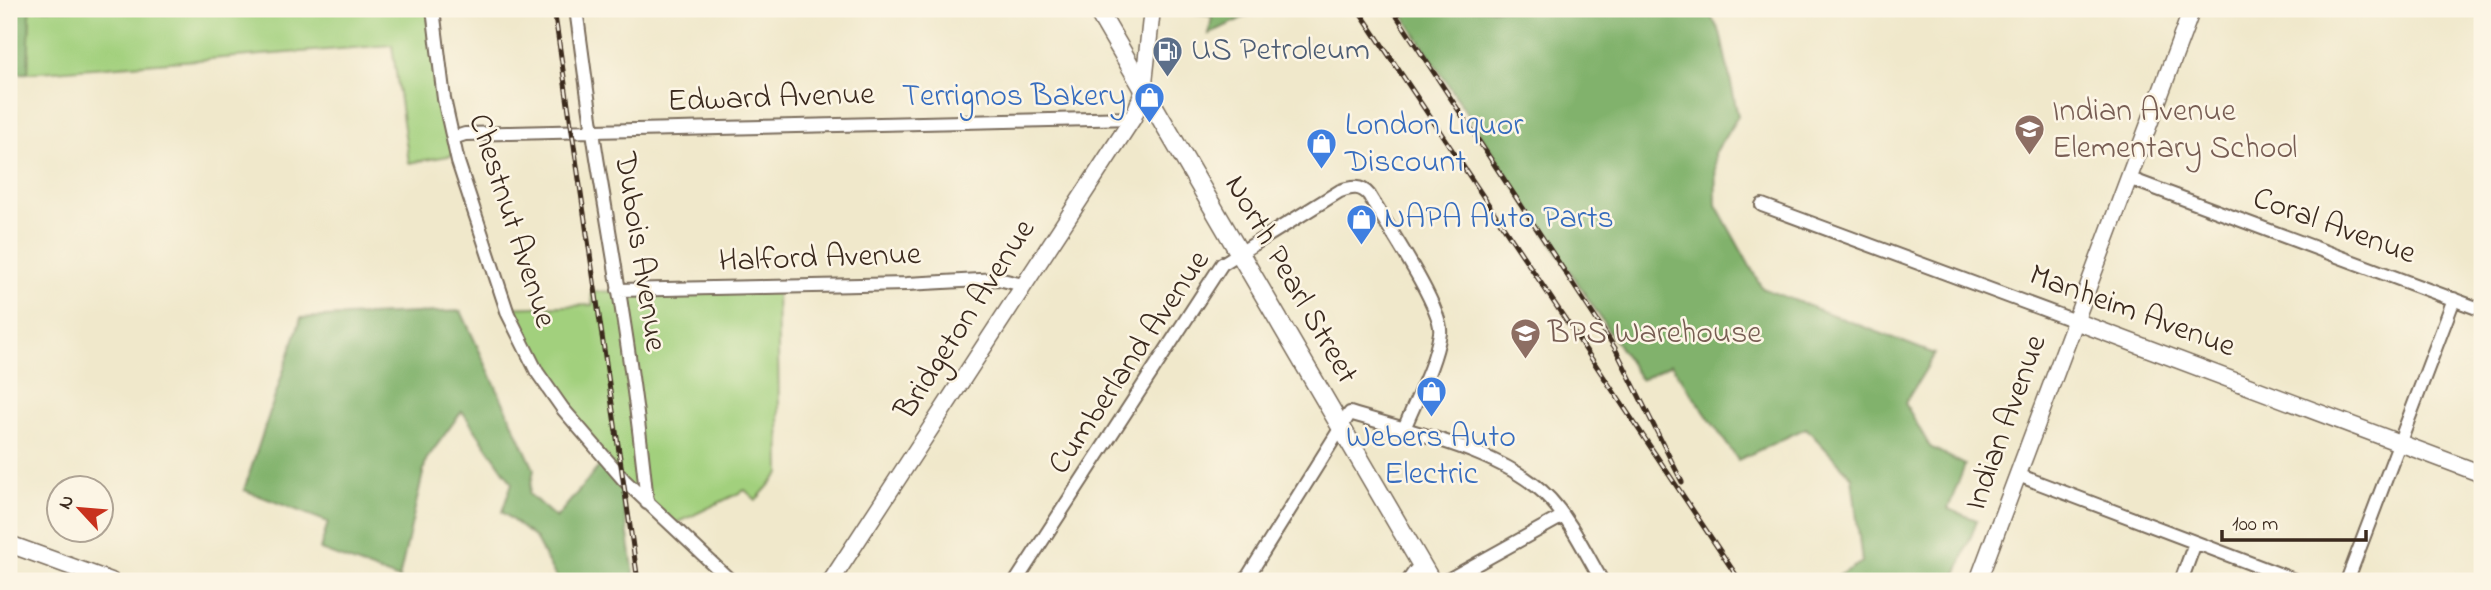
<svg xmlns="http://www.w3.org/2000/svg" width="2491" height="590" viewBox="0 0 2491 590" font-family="'Indie Flower',sans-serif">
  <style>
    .green { fill: #a2d07d; stroke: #6e7d4e; stroke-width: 2 }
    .forest { fill: #81b26c; stroke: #5e6e45; stroke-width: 2 }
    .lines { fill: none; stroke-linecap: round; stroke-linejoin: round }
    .street-casing { stroke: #7a6c5b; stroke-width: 16 }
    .secondary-casing { stroke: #7a6c5b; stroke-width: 19 }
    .primary-casing { stroke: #7a6c5b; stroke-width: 21 }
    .street { stroke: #fff; stroke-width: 12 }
    .secondary { stroke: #fff; stroke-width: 16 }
    .primary { stroke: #fff; stroke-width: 18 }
    .rail-casing { stroke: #3b2a1e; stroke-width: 5 }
    .rail { stroke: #fcf5e5; stroke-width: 2.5; stroke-dasharray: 8; stroke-linecap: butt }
    .labels { text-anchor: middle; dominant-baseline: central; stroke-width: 5; stroke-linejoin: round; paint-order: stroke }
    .service-label { font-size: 32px; fill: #4e5e75; stroke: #fcf5e5; text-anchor: start }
    .shop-label { font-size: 32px; fill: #366cbe; stroke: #fcf5e5; text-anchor: start }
    .street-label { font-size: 32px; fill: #3b2a1e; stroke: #fcf5e5 }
    .education-label { font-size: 32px; fill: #785e54; stroke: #fcf5e5; text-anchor: start }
  </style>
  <rect width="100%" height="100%" fill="#fcf5e5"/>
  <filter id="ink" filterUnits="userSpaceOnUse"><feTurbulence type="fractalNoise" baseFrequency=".0143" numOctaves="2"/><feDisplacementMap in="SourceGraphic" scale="14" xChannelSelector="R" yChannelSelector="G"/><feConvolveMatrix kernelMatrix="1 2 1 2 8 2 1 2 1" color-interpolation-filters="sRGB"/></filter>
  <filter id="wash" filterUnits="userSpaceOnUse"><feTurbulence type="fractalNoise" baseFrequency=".00686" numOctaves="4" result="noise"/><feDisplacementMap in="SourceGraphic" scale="28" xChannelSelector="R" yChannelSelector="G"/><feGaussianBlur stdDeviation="1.57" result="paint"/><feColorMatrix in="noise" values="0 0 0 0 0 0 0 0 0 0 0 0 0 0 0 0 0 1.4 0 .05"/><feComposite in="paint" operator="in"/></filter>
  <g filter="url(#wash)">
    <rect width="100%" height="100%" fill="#f0e8cb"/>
    <path class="green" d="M30 9H431L454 155 409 163 392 45 28 73Z
      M777 286 780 473 756 500 745 490 669 527 602 463 503 308 593 305 591 292Z"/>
    <path class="forest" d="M9 9H30L28 73 9 74Z
      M1196 9H1261L1209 34 1212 16 1195 14Z
      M1399 9H1707L1720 32 1738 116 1715 153 1716 205 1762 288 1935 354 1905 403 1930 447 1965 465 1948 509 1977 520 1954 581H1830L1862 562 1852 477 1806 428 1738 460 1671 364 1641 380Z
      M461 311 534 469 529 494 556 518 602 463 620 482 635 581H558L535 538 502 512 512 483 462 411 426 460 399 579 320 550 328 522 244 490 301 318Z"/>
  </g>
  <g filter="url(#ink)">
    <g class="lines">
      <defs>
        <path id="street" d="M433 9 444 99 458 162 508 314 537 372 563 409 624 480 731 581
          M576 9C584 67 591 125 601 182 619 289 637 396 647 503
          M453 138 465 134 1133 118
          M2128 178 2482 310
          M1762 205 2075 321
          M618 290 907 284 998 279 1023 285
          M2018 475 2297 581
          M1016 581 1222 264 1340 191C1351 187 1361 185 1369 195 1384 221 1444 309 1440 333 1435 366 1416 399 1404 429
          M1245 581 1350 413C1411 432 1507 452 1550 499 1572 523 1586 554 1602 581
          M1408 581 1415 571 1422 566
          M1446 581 1563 516
          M2181 581 2195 543
          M2347 581 2454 299"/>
        <path id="secondary" d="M2075 321 2482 474
          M9 544 111 581
          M831 581 1133 118 1143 92 1152 9
          M1978 581 2192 9"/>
        <path id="primary" d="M1097 9 1431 581"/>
      </defs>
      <use href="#street" class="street-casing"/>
      <use href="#secondary" class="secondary-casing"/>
      <use href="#primary" class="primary-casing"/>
      <use href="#street" class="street"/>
      <use href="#secondary" class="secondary"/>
      <use href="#primary" class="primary"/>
      <defs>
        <path id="rail" d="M554 9 638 581
          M1358 9 1740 581
          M1392 9 1615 348 1682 482"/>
      </defs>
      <use href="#rail" class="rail-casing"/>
      <use href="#rail" class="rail"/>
    </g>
  </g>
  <defs>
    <symbol id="fuel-pin" viewBox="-11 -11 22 30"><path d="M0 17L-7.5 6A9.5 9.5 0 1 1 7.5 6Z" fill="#5c6f8a" stroke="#fcf5e5"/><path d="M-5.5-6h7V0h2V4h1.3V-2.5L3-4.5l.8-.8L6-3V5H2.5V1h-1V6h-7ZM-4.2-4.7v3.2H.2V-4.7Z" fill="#fff"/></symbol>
    <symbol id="shop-pin" viewBox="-11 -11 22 30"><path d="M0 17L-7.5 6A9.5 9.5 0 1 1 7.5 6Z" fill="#3f7fe0" stroke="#fcf5e5"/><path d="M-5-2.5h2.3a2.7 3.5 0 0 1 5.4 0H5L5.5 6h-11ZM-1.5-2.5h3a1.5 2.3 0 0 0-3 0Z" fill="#fff"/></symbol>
    <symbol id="school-pin" viewBox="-11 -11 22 30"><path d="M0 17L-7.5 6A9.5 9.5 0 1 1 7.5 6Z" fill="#8d6e63" stroke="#fcf5e5"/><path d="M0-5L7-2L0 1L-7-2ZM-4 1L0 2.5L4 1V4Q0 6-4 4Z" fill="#fff"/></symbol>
  </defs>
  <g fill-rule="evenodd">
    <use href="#fuel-pin" x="1150" y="34" width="35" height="47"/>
    <use href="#shop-pin" x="1132" y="80" width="35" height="47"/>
    <use href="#school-pin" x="2012" y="112" width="35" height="47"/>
    <use href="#shop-pin" x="1304" y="126" width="35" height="47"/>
    <use href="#shop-pin" x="1344" y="202" width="35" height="47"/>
    <use href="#school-pin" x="1508" y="316" width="35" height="47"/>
    <use href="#shop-pin" x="1414" y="374" width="35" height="47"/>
  </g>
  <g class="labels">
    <g class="service-label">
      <text x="1191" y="51">US Petroleum</text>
    </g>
    <g class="shop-label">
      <text x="1126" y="97" text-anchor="end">Terrignos Bakery</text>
      <text x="1345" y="126">London Liquor<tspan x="1345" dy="37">Discount</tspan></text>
      <text x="1384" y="219">NAPA Auto Parts</text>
      <text x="1431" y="438" text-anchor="middle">Webers Auto<tspan x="1431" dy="37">Electric</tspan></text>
    </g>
    <g class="street-label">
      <text transform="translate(771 99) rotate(-2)">Edward Avenue</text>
      <text transform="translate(511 221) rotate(72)">Chestnut Avenue</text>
      <text transform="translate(2334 227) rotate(20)">Coral Avenue</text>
      <text transform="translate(639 252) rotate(81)">Dubois Avenue</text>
      <text transform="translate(820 259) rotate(-2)">Halford Avenue</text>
      <text transform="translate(1290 280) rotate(60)">North Pearl Street</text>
      <text transform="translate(2132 312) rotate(20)">Manheim Avenue</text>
      <text transform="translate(966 320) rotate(-57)">Bridgeton Avenue</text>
      <text transform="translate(1130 363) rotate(-56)">Cumberland Avenue</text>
      <text transform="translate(2007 423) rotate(-70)">Indian Avenue</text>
    </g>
    <g class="education-label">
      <text x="2052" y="112">Indian Avenue<tspan x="2052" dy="37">Elementary School</tspan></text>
      <text x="1548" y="334">BPS Warehouse</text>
    </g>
  </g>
  <rect width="2491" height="590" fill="none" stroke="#fcf5e5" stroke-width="35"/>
  <g transform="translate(80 509) rotate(296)"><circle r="33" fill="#fcf5e5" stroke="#afa495" stroke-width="2"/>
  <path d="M0-5L12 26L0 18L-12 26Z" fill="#c8321e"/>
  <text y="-10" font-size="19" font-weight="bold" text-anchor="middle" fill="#3b2a1e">N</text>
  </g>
  <path d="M2222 530v10h144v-10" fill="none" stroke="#3b2a1e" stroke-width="3.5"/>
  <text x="2232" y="530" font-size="21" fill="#3b2a1e" stroke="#fcf5e5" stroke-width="5" paint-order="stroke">100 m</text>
</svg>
